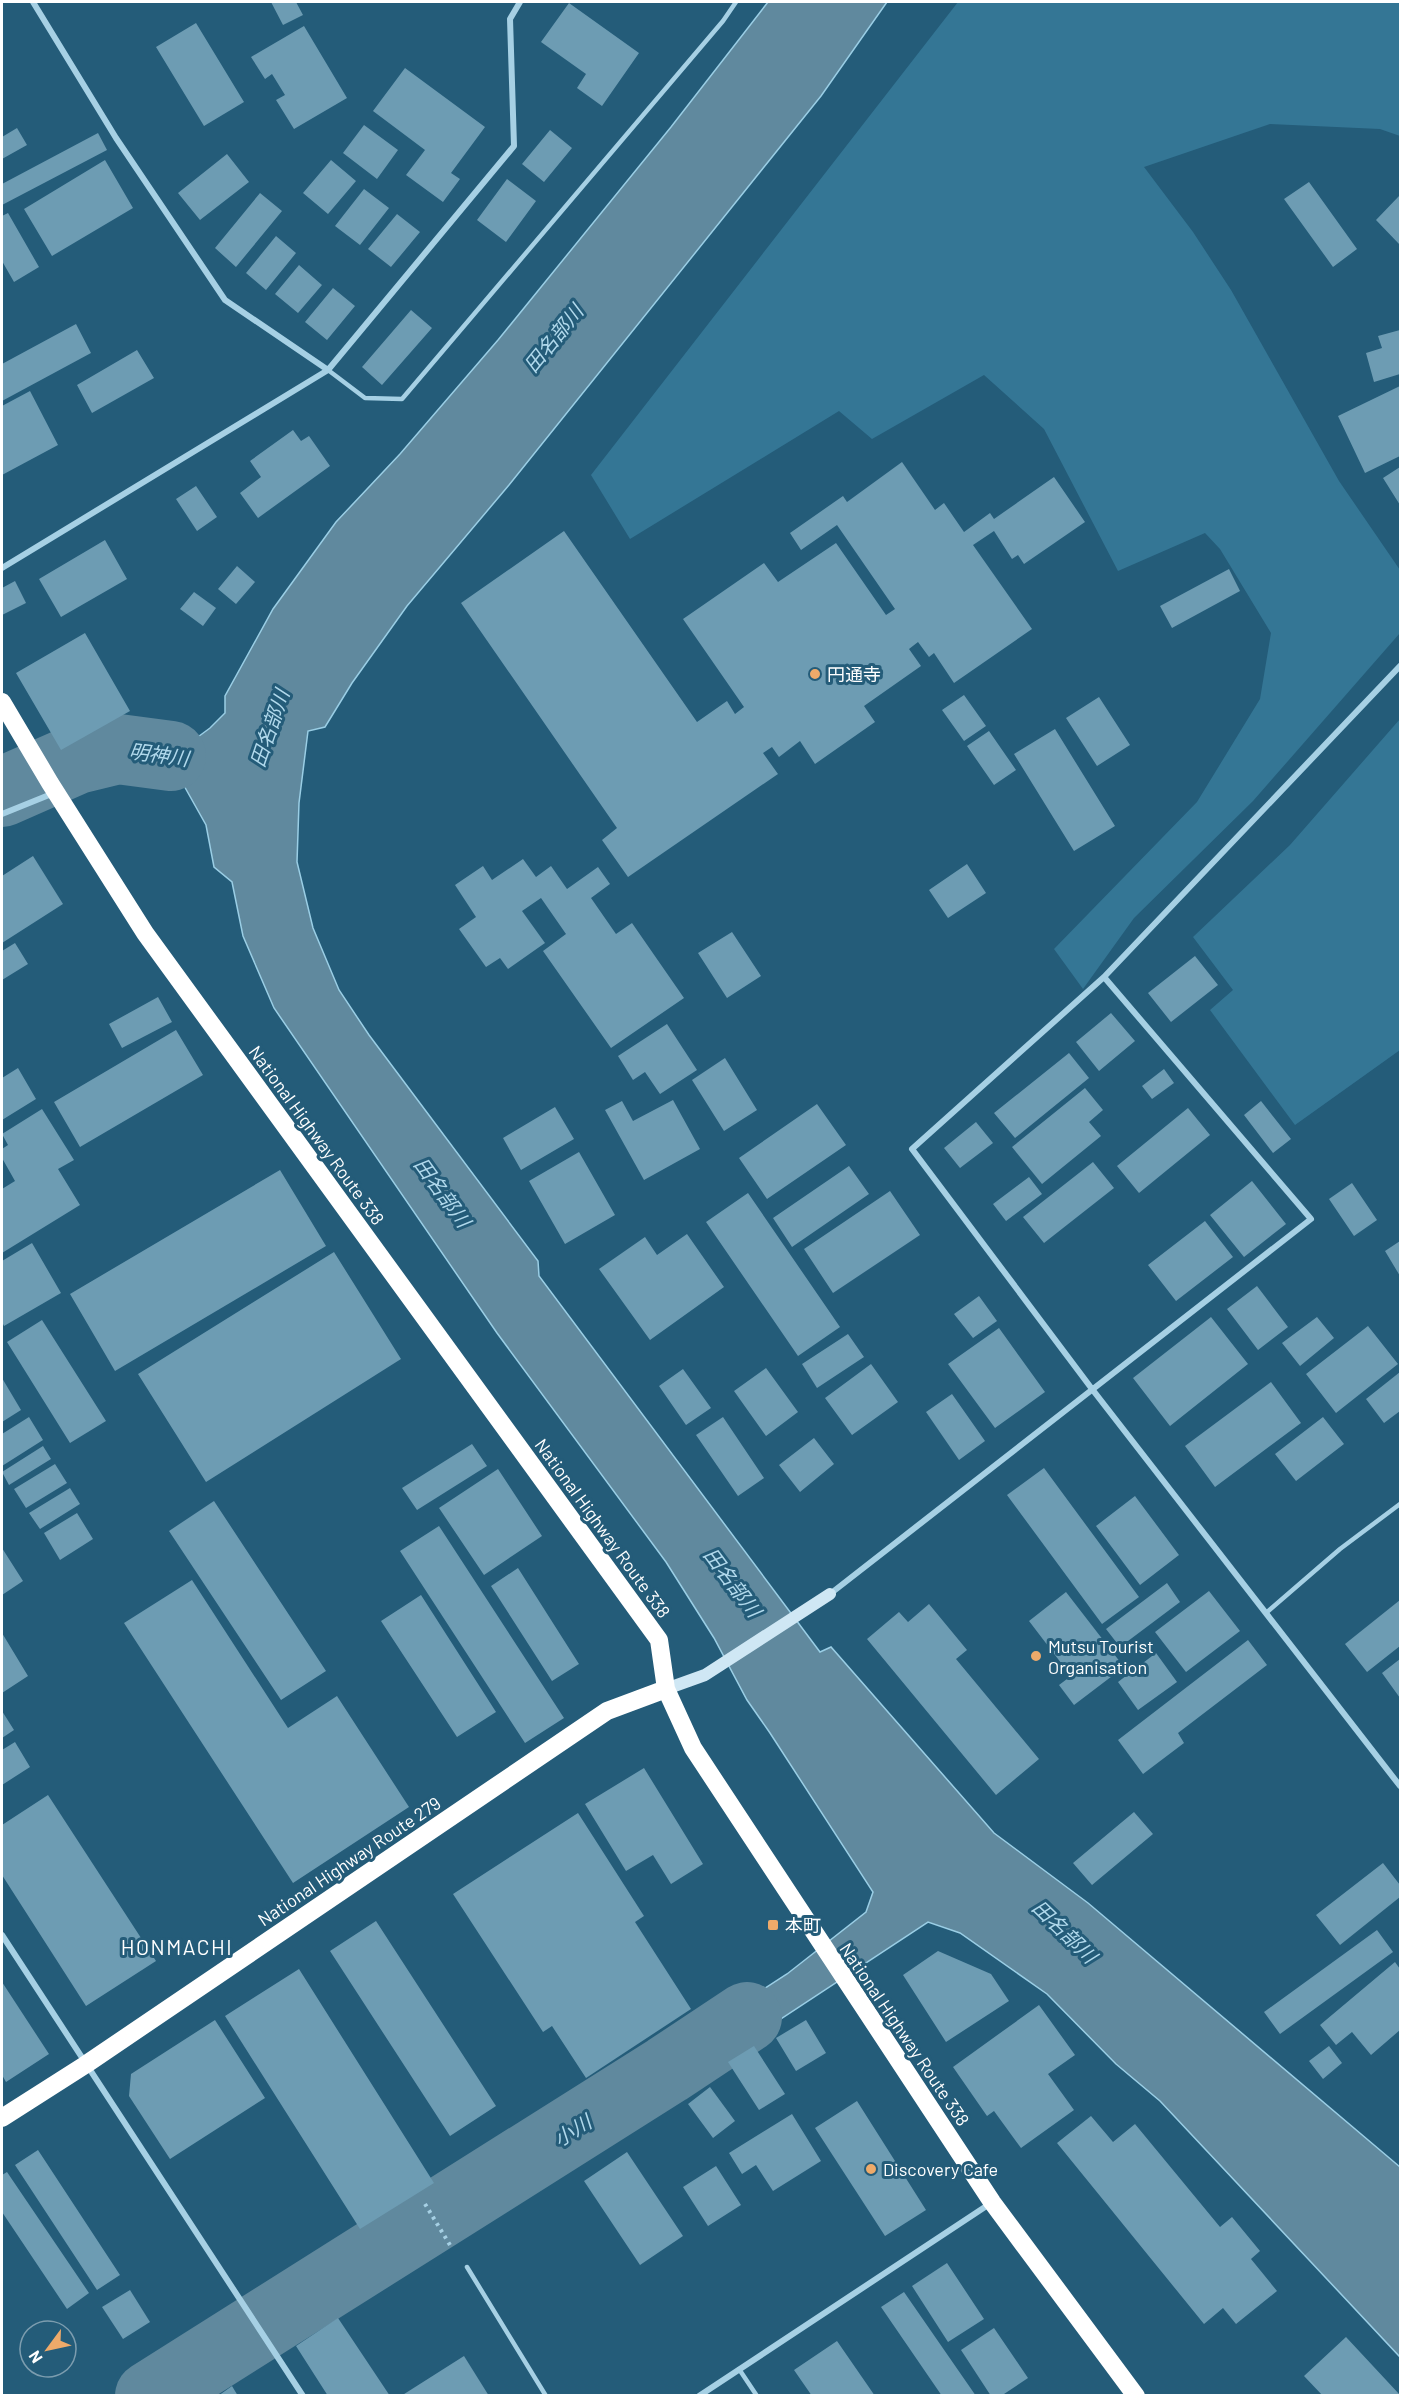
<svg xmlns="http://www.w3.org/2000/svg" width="1402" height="2397" viewBox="0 0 1402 2397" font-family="Barlow,'Noto Sans JP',sans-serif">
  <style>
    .green { fill: #347695 }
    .water { fill: #60899e; stroke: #9acee5; stroke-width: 1.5 }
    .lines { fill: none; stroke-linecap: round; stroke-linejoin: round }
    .river { stroke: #60899e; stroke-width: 70 }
    .building { fill: #6d9cb3 }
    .path { stroke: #a6d0e4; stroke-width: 4; stroke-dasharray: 3 4.5; stroke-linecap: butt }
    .lane { stroke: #a6d0e4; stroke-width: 4.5 }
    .street { stroke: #a6d0e4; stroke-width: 6 }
    .secondary { stroke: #cfe7f4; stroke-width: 12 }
    .highway { stroke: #fff; stroke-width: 18 }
    .poi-dot { fill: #eeaa6a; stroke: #245c79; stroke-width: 2 }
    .labels { text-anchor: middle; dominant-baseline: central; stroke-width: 6; stroke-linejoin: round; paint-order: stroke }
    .poi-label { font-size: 18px; fill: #fff; stroke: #245c79; text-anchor: start }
    .street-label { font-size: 18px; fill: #fff; stroke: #245c79 }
    .water-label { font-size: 20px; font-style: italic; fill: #b1d9ec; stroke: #245c79 }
    .quarter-label { font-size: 21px; letter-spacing: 1.5px; fill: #fff; stroke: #245c79 }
  </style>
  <rect width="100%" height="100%" fill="#245c79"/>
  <path class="green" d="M958 2H1400V136L1380 129 1270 124 1144 167 1193 232 1231 290 1339 481 1400 570V633L1253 801 1134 918 1083 989 1054 949 1197 802 1260 699 1271 633 1220 549 1205 533 1118 571 1044 429 984 375 872 439 839 411 630 539 591 475Z
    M1400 719V1050L1295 1125 1210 1010 1233 990 1193 937 1290 845Z"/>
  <path class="water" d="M768 2H887L821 96 509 485 407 606 352 683 325 727 308 731 299 803 297 862 313 928 339 990 369 1035 538 1261 539 1276 820 1652 831 1647 994 1833 1088 1903 1400 2167V2357L1160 2101 1116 2064 1047 1994 960 1933 928 1922 679 2086 667 2070 662 2055 787 1974 866 1912 873 1892 770 1733 747 1700 714 1638 666 1562 497 1333 274 1008 243 936 232 882 214 867 206 825 183 784 154 767 121 758 83 769 77 759 75 749 156 731 187 745 210 728 225 713V696L273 609 336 522 400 454 498 340 671 127Z"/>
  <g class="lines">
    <path class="river" d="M2 792 77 759 118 749 171 756
      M150 2396 667 2070 747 2017"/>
  </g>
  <path class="building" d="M271 2H296L303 15 283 25Z
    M569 3 639 53 602 106 577 88 586 74 541 42Z
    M196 23 244 102 204 126 156 47Z
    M304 26 347 98 294 129 276 100 285 95 272 74 265 79 251 57Z
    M405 68 485 127 451 173 460 179 443 202 406 175 425 150 373 111Z
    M364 125 398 150 377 179 343 153Z
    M17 128 27 145 2 159V137Z
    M550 130 572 148 544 182 522 164Z
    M98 133 107 150 2 205V184Z
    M227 154 249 182 200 220 178 193Z
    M105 160 133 208 52 256 24 209Z
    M331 160 356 181 328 214 303 193Z
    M507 179 536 201 506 242 477 220Z
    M1309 182 1357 249 1333 267 1284 199Z
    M364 189 389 208 360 245 335 226Z
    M260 193 282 211 236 267 215 248Z
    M1400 195V245L1376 220Z
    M8 213 39 267 14 282 2 261V216Z
    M397 214 420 232 391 267 368 249Z
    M276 236 296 253 266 290 246 273Z
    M299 265 322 285 298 313 275 294Z
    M333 288 355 306 327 340 305 322Z
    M411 310 432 328 382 385 362 367Z
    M76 324 91 353 2 401V364Z
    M1400 330V374L1374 382 1366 353 1382 348 1378 336Z
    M137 350 154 378 92 413 77 385Z
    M1400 386V456L1365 473 1338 416Z
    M30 391 58 445 2 475V406Z
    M293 430 301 441 309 436 330 466 258 518 240 493 261 477 250 461Z
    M902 462 935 510 944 503 964 532 990 513 994 519 1054 477 1085 522 1024 564 1018 555 1012 559 994 531 973 545 1032 629 954 683 934 653 929 657 918 642 909 649 921 666 864 706 875 722 815 764 800 741 779 757 772 747 763 753 778 774 628 877 602 840 617 828 461 603 564 531 697 722 727 701 735 714 744 707 683 619 764 563 778 582 836 543 886 615 895 609 837 525 801 550 790 533 843 496 847 502Z
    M1400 467V505L1383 478Z
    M196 486 217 517 197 531 176 499Z
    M105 540 127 579 61 617 39 579Z
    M237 566 255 582 236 604 218 589Z
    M1229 569 1240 591 1172 628 1160 606Z
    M15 581 26 603 2 615V588Z
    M194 592 216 608 203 626 180 609Z
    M85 633 130 711 61 750 16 673Z
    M964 695 986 726 964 741 942 710Z
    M1099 697 1130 745 1097 766 1066 718Z
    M1055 729 1115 826 1074 851 1014 754Z
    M989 731 1016 770 994 785 967 746Z
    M33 856 63 904 2 943V876Z
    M523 859 536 877 551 866 567 889 598 867 610 884 591 898 616 934 632 923 684 998 611 1048 543 951 566 934 541 898 522 911 545 943 508 969 500 958 486 967 459 929 476 917 455 885 483 866 492 880Z
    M967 864 986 893 948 918 929 890Z
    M732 932 761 976 727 998 698 953Z
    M15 943 28 964 2 980V951Z
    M1195 956 1218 985 1171 1022 1148 993Z
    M158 997 172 1022 122 1048 109 1024Z
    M1111 1013 1135 1041 1099 1071 1076 1042Z
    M667 1024 697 1070 660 1094 645 1072 633 1080 618 1056Z
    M176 1030 203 1075 80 1147 54 1102Z
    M1069 1053 1089 1078 1015 1138 994 1113Z
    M725 1058 757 1110 724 1131 692 1080Z
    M18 1068 36 1099 2 1120V1078Z
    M1164 1069 1174 1083 1152 1099 1142 1086Z
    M1085 1088 1103 1110 1089 1122 1101 1136 1042 1184 1012 1147Z
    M673 1100 700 1149 644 1180 605 1110 622 1101 633 1121Z
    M1261 1101 1291 1139 1273 1153 1244 1115Z
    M817 1104 846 1145 767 1199 739 1158Z
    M555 1107 574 1139 521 1170 503 1138Z
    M1188 1108 1210 1135 1139 1193 1117 1166Z
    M42 1109 74 1160 58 1169 80 1205 2 1253V1189L15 1181 2 1158V1149L8 1145 2 1134Z
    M976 1122 993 1143 960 1168 944 1148Z
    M579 1152 615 1215 565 1244 529 1181Z
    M1093 1162 1114 1188 1044 1243 1023 1217Z
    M849 1166 869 1194 792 1247 773 1218Z
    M280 1170 326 1246 115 1371 70 1294Z
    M1029 1177 1042 1194 1006 1221 993 1204Z
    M1252 1181 1286 1224 1244 1257 1210 1215Z
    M1352 1183 1377 1220 1354 1236 1329 1199Z
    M890 1191 920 1235 833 1293 804 1249Z
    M748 1193 840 1327 798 1356 706 1222Z
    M1205 1221 1233 1257 1176 1301 1148 1265Z
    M687 1234 724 1287 650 1340 599 1269 645 1237 657 1255Z
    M1400 1241V1276L1385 1251Z
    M32 1243 61 1293 4 1326 2 1322V1261Z
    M334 1252 401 1359 206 1482 138 1374Z
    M1257 1286 1288 1327 1258 1350 1227 1309Z
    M979 1296 997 1321 973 1338 954 1314Z
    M1211 1317 1248 1364 1170 1426 1133 1378Z
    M1317 1317 1334 1338 1300 1366 1282 1343Z
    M42 1320 106 1421 70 1443 7 1342Z
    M1368 1326 1398 1364 1336 1413 1306 1374Z
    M999 1328 1045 1392 995 1428 948 1364Z
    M848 1334 864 1357 817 1388 802 1364Z
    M871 1364 898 1402 852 1435 825 1398Z
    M766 1368 798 1412 766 1436 734 1391Z
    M683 1369 711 1408 686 1425 659 1386Z
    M1400 1372V1411L1384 1423 1366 1399Z
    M2 1378 21 1410 2 1422Z
    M1271 1382 1301 1423 1215 1487 1185 1446Z
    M952 1394 985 1441 959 1460 926 1412Z
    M29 1417 43 1440 2 1466V1434Z
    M723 1417 764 1478 738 1496 696 1435Z
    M1323 1417 1344 1444 1296 1481 1275 1454Z
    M814 1438 834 1464 800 1492 779 1465Z
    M472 1444 487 1466 417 1510 402 1488Z
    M43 1446 51 1459 9 1485 2 1472Z
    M55 1464 67 1483 26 1508 14 1489Z
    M1044 1468 1139 1597 1102 1624 1007 1495Z
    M498 1469 542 1536 484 1575 439 1508Z
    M70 1488 80 1504 40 1529 29 1513Z
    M1135 1496 1179 1555 1140 1585 1096 1526Z
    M214 1501 326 1671 281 1700 169 1531Z
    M77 1513 93 1539 60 1560 44 1533Z
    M439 1526 564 1718 525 1743 400 1551Z
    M2 1548 23 1581 2 1595Z
    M518 1568 579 1664 552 1681 491 1586Z
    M192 1580 288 1728 337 1696 409 1807 293 1883 124 1623Z
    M1167 1583 1180 1602 1120 1647 1106 1629Z
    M1209 1591 1240 1631 1186 1672 1155 1632Z
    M1066 1592 1124 1667 1074 1705 1059 1685 1071 1676 1029 1621Z
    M421 1595 496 1712 457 1737 381 1621Z
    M1400 1600V1646L1367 1672 1345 1644Z
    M929 1604 967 1650 956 1659 1039 1759 996 1795 867 1639 899 1612 908 1622Z
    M2 1633 28 1676 2 1693Z
    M1248 1640 1267 1665 1178 1733 1184 1743 1143 1774 1118 1740Z
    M1156 1653 1177 1682 1138 1710 1118 1682Z
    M1400 1659V1698L1382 1673Z
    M2 1711 14 1730 2 1738Z
    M15 1742 30 1767 2 1785V1750Z
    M644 1768 703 1864 671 1884 653 1855 626 1871 585 1804Z
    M48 1795 156 1961 86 2006 2 1875V1825Z
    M1134 1812 1153 1834 1092 1885 1073 1863Z
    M578 1813 644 1916 635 1922 691 2009 586 2078 552 2026 543 2032 453 1894Z
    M1383 1863 1400 1885V1897L1340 1945 1316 1915Z
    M376 1921 496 2106 450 2136 330 1951Z
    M1377 1930 1393 1952 1280 2034 1264 2012Z
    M938 1951 991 1974 1009 2001 946 2042 903 1975Z
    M1395 1962 1400 1969V2030L1371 2055 1352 2032 1336 2045 1320 2025Z
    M299 1969 434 2183 360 2229 225 2016Z
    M2 1982 49 2054 6 2082 2 2075Z
    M1039 2005 1075 2055 1048 2074 1074 2110 1021 2148 994 2111 987 2116 953 2067Z
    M215 2020 265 2098 170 2159 129 2096 131 2074Z
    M806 2020 826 2053 796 2071 776 2038Z
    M754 2046 785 2094 759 2110 728 2062Z
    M1329 2046 1342 2063 1323 2079 1309 2061Z
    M710 2087 735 2121 713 2138 688 2104Z
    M857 2101 926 2210 885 2236 815 2128Z
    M792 2114 821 2161 773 2191 756 2165 742 2174 729 2153Z
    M1091 2116 1113 2142 1135 2124 1220 2227 1232 2217 1260 2251 1251 2259 1277 2291 1236 2324 1223 2308 1204 2324 1057 2143Z
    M38 2150 120 2275 97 2290 15 2165Z
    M627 2152 683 2236 640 2265 584 2181Z
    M716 2166 741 2205 708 2226 683 2187Z
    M7 2172 89 2293 67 2309 2 2212V2175Z
    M947 2263 984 2319 948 2342 912 2286Z
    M130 2290 150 2322 123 2339 102 2307Z
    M904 2292 976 2396H942L881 2307Z
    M338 2318 390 2396H328L296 2346Z
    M994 2328 1028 2378 1001 2396H991L961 2350Z
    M1346 2337 1400 2395V2396H1323L1304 2376Z
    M837 2341 875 2396H812L794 2370Z
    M464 2356 489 2396H401Z
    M232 2386 238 2396H218Z"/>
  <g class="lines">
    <path class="path" d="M425 2204 450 2245"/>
    <path class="lane" d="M328 370 365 398 402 399 723 21 736 2
      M1266 1613 1340 1549 1400 1504
      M467 2267 546 2396
      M739 2369 757 2396"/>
    <path class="street" d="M33 2 116 138 225 300 328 370
      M2 568 328 370 514 146 510 19 520 2
      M1400 666 1104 977 912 1149 1092 1389 1400 1786
      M2 814 54 793
      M830 1594 1311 1219 1104 977
      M2 1935 303 2396
      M699 2396 991 2203"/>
    <path class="secondary" d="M666 1689 705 1675 830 1594"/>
    <path class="highway" d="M2 702 50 783 145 933 659 1640 666 1689 693 1748 992 2202 1136 2396
      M2 2118 85 2065 607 1711 666 1689"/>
  </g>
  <g class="poi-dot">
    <circle cx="815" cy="674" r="6"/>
    <circle cx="1036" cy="1656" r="6"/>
    <rect x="767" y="1919" width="12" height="12" rx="3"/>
    <circle cx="871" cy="2169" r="6"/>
  </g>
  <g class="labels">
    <g class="poi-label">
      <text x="827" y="674">円通寺</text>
      <text x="1048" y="1646">Mutsu Tourist<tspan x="1048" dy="21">Organisation</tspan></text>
      <text x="785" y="1925">本町</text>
      <text x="883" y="2169">Discovery Cafe</text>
    </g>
    <g class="street-label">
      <text transform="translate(317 1135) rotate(54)">National Highway Route 338</text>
      <text transform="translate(603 1528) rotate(54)">National Highway Route 338</text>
      <text transform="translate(349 1861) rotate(-34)">National Highway Route 279</text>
      <text transform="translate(905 2034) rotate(56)">National Highway Route 338</text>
    </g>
    <g class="water-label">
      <text transform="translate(553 338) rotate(-51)">田名部川</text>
      <text transform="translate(269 728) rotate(-71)">田名部川</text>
      <text transform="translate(159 754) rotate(8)">明神川</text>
      <text transform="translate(443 1192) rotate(54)">田名部川</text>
      <text transform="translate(733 1582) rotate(53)">田名部川</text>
      <text transform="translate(1065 1931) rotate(44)">田名部川</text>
      <text transform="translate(572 2130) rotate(-32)">小川</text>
    </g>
    <g class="quarter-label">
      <text x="177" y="1946">HONMACHI</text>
    </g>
  </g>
  <rect width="1402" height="2397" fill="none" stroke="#ffffff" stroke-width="6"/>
  <g transform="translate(48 2349) rotate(237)"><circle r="28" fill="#245c79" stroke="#7c9daf" stroke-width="1.5"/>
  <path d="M0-4.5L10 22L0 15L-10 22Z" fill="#eeaa6a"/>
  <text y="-9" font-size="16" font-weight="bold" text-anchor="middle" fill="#ffffff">N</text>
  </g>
</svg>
